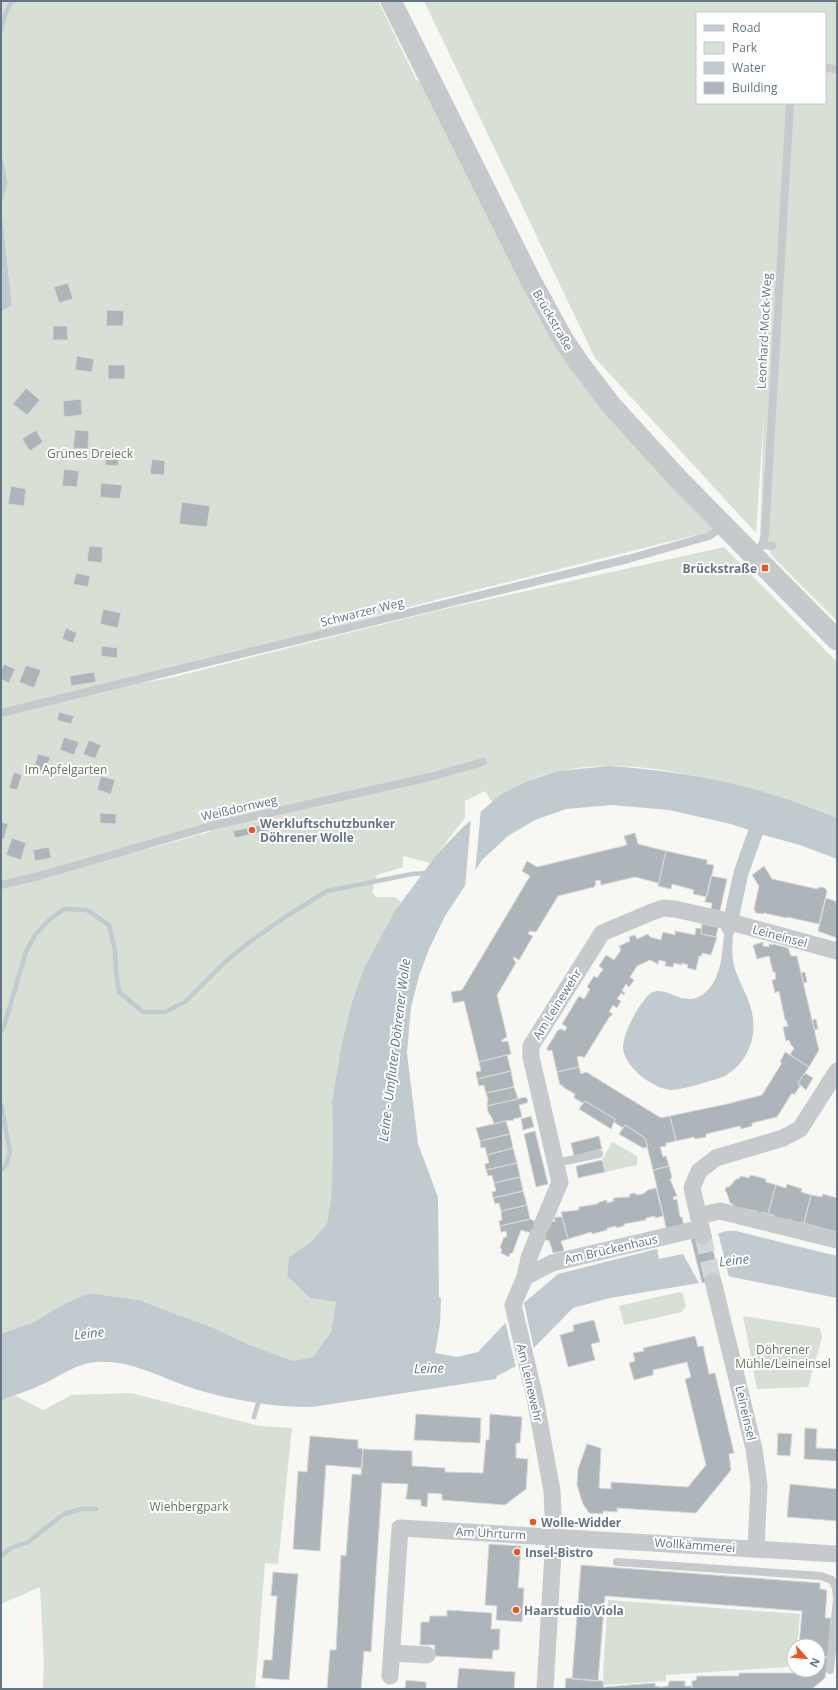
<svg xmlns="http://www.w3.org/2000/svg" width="838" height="1690" viewBox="0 0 838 1690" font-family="'Open Sans',sans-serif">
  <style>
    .green { fill: #d8dfd4; fill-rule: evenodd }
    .water { fill: #c0cacf }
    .pier { fill: #f7f7f3 }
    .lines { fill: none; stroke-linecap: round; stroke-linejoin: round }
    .stream { stroke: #c0cacf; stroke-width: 4.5 }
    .canal { stroke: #c0cacf; stroke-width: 15 }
    .building { fill: #adb5bb; stroke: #d8d8d6 }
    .minor-tunnel { stroke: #d2d7d8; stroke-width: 17; stroke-dasharray: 17 8; stroke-linecap: butt }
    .service { stroke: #c6cacd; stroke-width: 8 }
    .minor { stroke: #c6cacd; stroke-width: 17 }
    .tertiary { stroke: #c6cacd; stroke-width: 21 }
    .poi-dot { fill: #eb551f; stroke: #fff; stroke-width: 1.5 }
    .labels { text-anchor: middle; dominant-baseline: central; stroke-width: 4; stroke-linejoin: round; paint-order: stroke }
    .street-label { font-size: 12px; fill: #647686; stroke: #fff }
    .park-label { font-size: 12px; fill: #647860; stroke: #fff }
    .poi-label { font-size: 12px; font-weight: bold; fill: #647686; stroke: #fff; text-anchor: start }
    .water-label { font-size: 13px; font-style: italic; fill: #607883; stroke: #fff }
  </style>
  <rect width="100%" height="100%" fill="#f7f7f3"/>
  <path class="green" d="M1 1H378L417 81 421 80 537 307 721 522 708 532 432 601 132 681V684L170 678 436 611 724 547 837 662V818C744 788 625 743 529 780 516 785 504 795 492 802L485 791 465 801V818L430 863 403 856V867L377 875 372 892 376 897H395L401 902 363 970 351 1005 341 1047 332 1101 333 1146 331 1198 327 1223 312 1241 289 1257 287 1276 310 1298 336 1302 331 1332 313 1357 293 1361 250 1345 216 1329 139 1300 89 1293 60 1306 34 1322 1 1334V311L12 306 1 204 8 184 1 150ZM211 826 208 837 209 832 140 851Z
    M424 1H837V621L773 557 760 535 764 414 756 533 595 358ZM697 13H825V103H697Z
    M612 1142 637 1156V1165L605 1172 602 1160Z
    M679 1292 683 1294 686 1306 682 1312 624 1325 619 1306Z
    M743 1316 820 1328 822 1338 808 1387 757 1389Z
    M131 1393 259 1426 292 1428 278 1564 265 1563 255 1687 265 1689H43L44 1664 40 1587 1 1604V1400L14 1395 43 1410 72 1395Z
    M608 1600 800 1614 797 1646H794V1658L787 1667 666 1675V1681L604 1685 603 1673Z"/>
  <path class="water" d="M1 150 8 184 1 204 12 306 1 311Z
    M609 766C667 770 725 779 780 797 799 803 818 811 837 818V859L800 845 767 836 731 824 669 810 612 805 566 809 535 820 508 836 482 860 445 916 429 949 419 976 411 1007 407 1053 418 1144 438 1197 439 1297 441 1298 440 1324 435 1353 457 1357 478 1352 524 1303 558 1274 727 1231H736L837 1256V1298L727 1276 699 1283 610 1298 573 1308 516 1366 497 1376 496 1379 312 1407C274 1407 236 1401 198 1390 164 1380 134 1360 97 1362 76 1363 59 1377 41 1385 28 1391 14 1395 1 1400V1334L34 1322 60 1306 89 1293 139 1300 216 1329 250 1345 293 1361 313 1357 331 1332 336 1302 310 1298 287 1276 289 1257 312 1241 327 1223 331 1198 333 1146 332 1101 341 1047 351 1005 363 970 395 911 437 854 461 829 500 795 527 781 558 771Z
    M725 927 733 929C733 940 731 955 734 966 739 983 751 1000 753 1018 756 1043 745 1065 723 1077 710 1081 683 1090 670 1090 662 1089 655 1085 648 1081 638 1075 624 1061 623 1048 623 1034 636 1010 645 999 663 975 682 1016 708 990 723 974 722 948 725 927Z"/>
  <path class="pier" d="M481 809 475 874 465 889 471 817Z
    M718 1232 729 1277 699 1283 683 1254 659 1259 657 1248Z
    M524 1303 534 1349 516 1368 505 1321Z"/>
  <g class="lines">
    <path class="stream" d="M1 29 6 12 12 1H14
      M1 1032 5 1023 26 952 35 935 49 920 64 909 87 910 109 925 115 950 116 971 119 992 143 1012H165L185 1002 226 961 255 938 285 917 327 891 412 874 427 873
      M1 1104 10 1152 6 1165 1 1170
      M254 1417 260 1397
      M1 1556 11 1548 28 1542 64 1514 81 1509H96"/>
    <path class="canal" d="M729 928 741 873 762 814"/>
  </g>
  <path class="building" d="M68 283 73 299 59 303 54 287Z
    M107 310 124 311 123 326H106Z
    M53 326H67L68 340H53Z
    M77 356 94 359 92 372 75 370Z
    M108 365H125V379H108Z
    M26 388 40 400 27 415 13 404Z
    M81 399 82 415 64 417 63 401Z
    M36 430 43 442 30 451 22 439Z
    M75 430 89 431 88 449 73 448Z
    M107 449 120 451 118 466 105 465Z
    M152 459 165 461 164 475 150 474Z
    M64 469 79 471 77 487 62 486Z
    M101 483 122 485 120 499 100 497Z
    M11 486 26 489 24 506 8 504Z
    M182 502 210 506 207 527 179 524Z
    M89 546 103 547 102 563 87 561Z
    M76 573 90 576 88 587 73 584Z
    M103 609 121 613 118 628 100 624Z
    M66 628 77 633 73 643 62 639Z
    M102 646 118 648 117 658 101 656Z
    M4 664 15 669 9 683 1 679V671Z
    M26 665 41 670 34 688 19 682Z
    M94 672 96 682 71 686 70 676Z
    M59 712 74 716 71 724 57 720Z
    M64 737 79 742 74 755 60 750Z
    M89 740 101 745 95 759 83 754Z
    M38 754 50 757 46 773 33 770Z
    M14 772 22 775 17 790 9 788Z
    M101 776 115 780 111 794 97 790Z
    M100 813 116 814V824L100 823Z
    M1 822 8 824 4 839 1 838Z
    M269 823 271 830 235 838 233 831Z
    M635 833 638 844 666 851 658 886V883L635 877 601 885 600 880 595 881 596 884 594 887 558 896 536 932 530 931 528 934 533 936 519 960 514 957 513 958 516 963 497 995 507 1037 502 1040V1042L508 1041 511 1054 479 1062 464 1001 453 1003 451 992 462 990 530 876 522 871 527 861 537 867 627 845 624 836Z
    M12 838 26 843 21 860 6 855Z
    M49 847 51 858 35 861 33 850Z
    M666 851 707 860V864L714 865 707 897 693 894 694 890 672 884 671 889 658 886Z
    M764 866 772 879 817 889 820 887 825 888 827 891 819 924 787 917V918L764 913 763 914 756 913 754 909 759 886 752 875Z
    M711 876 727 879 720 911 711 909 712 903 705 902Z
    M826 898 835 901 837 907V938L818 931Z
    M702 924 718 927 716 937 701 934Z
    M696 928 702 929 701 934 717 937 711 955 702 953V956H699L696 970 687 968 688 965 682 963V965L674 963 673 967 665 966 666 962 659 960 658 964 650 960 637 966 630 977 634 980 629 987 626 984 622 991 625 993 624 995 621 993 617 999 621 1001 617 1008 613 1005 609 1012 613 1014 611 1016H610L584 1058 581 1056 577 1057 579 1067 557 1072 552 1050 548 1051 547 1048 558 1030 561 1029 565 1031 567 1027 562 1024 579 996 584 999 590 989 587 987 594 976 597 978 603 969 599 966 606 955 614 960 621 950 619 946 630 941 629 937 635 935 637 939 648 934 650 937 661 940 663 932 675 935V931L695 935Z
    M763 942V946L769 947V944L773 945V944L788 948 791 956H797L819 1050 809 1067 790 1055 794 1048 791 1045 789 1040 786 1041 783 1027 788 1026 786 1020H785L779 991 775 993 772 980 776 979 775 972H773L769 956 757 959 753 945Z
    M805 972 807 982 803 983 801 973Z
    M816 1019 818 1029 815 1030 812 1020Z
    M785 1052 809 1067 798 1083 800 1086 794 1095 792 1093 777 1117 752 1123V1126L741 1129 740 1126 706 1134V1137L701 1138 695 1139 694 1137 676 1141 670 1116 727 1104 762 1095 782 1063 780 1062Z
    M507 1055 511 1071 477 1079 476 1072 481 1071 479 1062Z
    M579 1067 581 1074 586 1072 661 1118 670 1116 676 1141 666 1143V1146L660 1147 663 1157 666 1156 669 1166 653 1170 645 1138 625 1125 623 1128 614 1122 615 1119 585 1101 583 1103 574 1098 575 1094 563 1087 562 1085H560L557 1072Z
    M511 1071 514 1087 486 1093 484 1085 479 1086 477 1079Z
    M805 1073 813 1078 806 1090 798 1083Z
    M514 1087 518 1099 487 1106 488 1099 486 1093Z
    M525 1097 528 1100 527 1103 519 1105 522 1117 513 1119V1121L510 1120 494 1124 492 1118 488 1112 487 1106Z
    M585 1101 615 1119 611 1129 579 1109Z
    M531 1116 534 1127 523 1130 521 1119Z
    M506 1121 510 1134 480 1141 476 1128Z
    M625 1125 645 1138 648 1147 643 1148 619 1134Z
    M535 1131 548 1184 536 1187 524 1134Z
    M510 1134 513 1148 487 1155 485 1147 481 1148 480 1141Z
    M599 1136 602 1149 574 1156 571 1143Z
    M513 1148 517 1163 486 1170 485 1164 489 1163 487 1155Z
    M602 1160 605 1172 578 1178 576 1166Z
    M517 1163 520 1177 494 1183 492 1175 488 1176 486 1170Z
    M669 1166 672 1178 670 1179 677 1196 673 1197 674 1200 677 1199 680 1217H682L684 1227 667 1232 653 1170Z
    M751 1175 766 1179V1182L776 1185 768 1214 762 1212V1215L756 1213 757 1211 733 1207 734 1205 730 1203 727 1193 725 1191 726 1187H729L736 1179H739L740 1176 749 1178Z
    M520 1177 523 1191 493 1198 492 1192 496 1191 494 1183Z
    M787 1184 802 1189 801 1192 811 1195 804 1223 798 1222 797 1224 792 1223V1220L789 1219V1220L773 1218 774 1215 768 1214 776 1185 786 1188Z
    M656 1188 663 1216 655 1218V1216L646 1218V1220L624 1224V1226L616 1228V1226L607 1228V1230L592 1234 591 1232 568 1239 561 1212 579 1210V1207L597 1204 599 1202 607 1200V1203L614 1201 613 1198 629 1197 630 1194 635 1193 636 1195 643 1194 648 1190Z
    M523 1191 527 1205 501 1211 499 1203 495 1204 493 1198Z
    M823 1194 837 1198V1232L804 1223 811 1195 822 1197Z
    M527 1205 530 1219 500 1226 499 1221 502 1220 501 1211Z
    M557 1217H562L568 1239 561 1241 564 1251 553 1253 549 1240 547 1241 544 1238 543 1225 555 1221 554 1218Z
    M530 1219 536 1222 539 1235 521 1230 512 1254 510 1253 509 1257 501 1253 502 1250 500 1247 504 1237 505 1238 507 1235 506 1231 501 1232 500 1226Z
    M709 1234 720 1278 702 1283 691 1239Z
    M594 1320 600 1342 591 1344 595 1360 568 1367 560 1335 574 1331 573 1325Z
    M695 1336 698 1347 703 1346 709 1374 715 1373 734 1453 729 1454 731 1470 696 1513 617 1508V1512L603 1511V1514L589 1513 583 1504 577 1485 578 1469 587 1444 601 1448 599 1488 611 1489V1482L688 1487 706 1465 685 1379 691 1377 687 1362 653 1370V1375L634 1380 629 1363 635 1361 633 1353 644 1351 643 1348Z
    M416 1414 481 1418 480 1443 414 1440Z
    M490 1414 522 1417 520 1443H516V1458L528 1459 526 1489 505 1505 442 1500V1494L428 1493 427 1507 421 1506V1500L406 1499 408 1484 382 1483 371 1652 364 1651 361 1689H327L330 1650H336L341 1555 346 1556 352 1474 361 1475 363 1449 412 1451V1466L445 1468V1472L483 1473 486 1440H489Z
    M805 1428 817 1429 816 1448 837 1449V1461L804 1459Z
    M778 1433 792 1434 790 1456 777 1455Z
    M310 1436 358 1440V1448L363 1449 362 1468 326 1465 320 1551 293 1549 298 1471 307 1472Z
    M790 1484 837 1489V1521L787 1517Z
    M489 1544 521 1546 518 1588H524L522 1622 496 1620 497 1606 485 1605Z
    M581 1565 820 1583V1589L827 1590 825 1618H831L828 1657 818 1656V1646H799L802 1611 605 1596 598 1681 572 1679Z
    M273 1572 298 1574 289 1680 262 1678 264 1660H272L277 1596H271Z
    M447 1610 492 1613 491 1629H500L499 1650H493L492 1659 434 1656 435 1645H420L421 1622H429L430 1616H447Z
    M818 1656 828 1657 825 1678 812 1689H692V1681L696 1680 697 1676H739V1673H793L796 1670H818Z
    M459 1668 515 1672 514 1689H457Z
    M566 1678 603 1681 604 1689H565Z
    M406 1680 426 1682V1689H405Z
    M669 1681H685V1686H692V1689H661V1687L668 1686Z
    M655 1683V1686L661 1687V1689H604V1687Z"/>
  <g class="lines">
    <path class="minor-tunnel" d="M703 1236 713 1281"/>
    <path class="service" d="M825 68 837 69
      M762 545 772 546
      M754 555 762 545 765 535 790 103
      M1 713 628 559 709 536 723 526
      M1 885 39 876 211 826 430 777 483 762
      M556 1163 599 1154
      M617 1562 821 1576 832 1580 836 1588 837 1599 830 1670"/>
    <path class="minor" d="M698 1216 720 1211 837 1240
      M542 1225 560 1182 531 1057V1046L602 933 652 912 663 908 675 909 723 920 837 951
      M538 1235 529 1258 525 1277 513 1305 535 1398 552 1491 554 1536 545 1689
      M703 1236 692 1188 699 1171 716 1158 783 1138 800 1129 837 1071
      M525 1277 552 1263 701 1228
      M713 1281 754 1449 759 1485 756 1549
      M392 1653 427 1655
      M390 1676 400 1528 837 1554"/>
    <path class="tertiary" d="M391 1 530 279 564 341 579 363 611 405 680 481 837 640"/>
  </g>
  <g class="poi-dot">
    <rect x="761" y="564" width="8" height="8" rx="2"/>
    <circle cx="252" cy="830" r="4"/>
    <circle cx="533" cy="1522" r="4"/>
    <circle cx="517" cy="1552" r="4"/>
    <circle cx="516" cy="1610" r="4"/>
  </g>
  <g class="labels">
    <g class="street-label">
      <text transform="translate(553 320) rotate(60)">Brückstraße</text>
      <text transform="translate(764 331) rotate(-87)">Leonhard-Mock-Weg</text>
      <text transform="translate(362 612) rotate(-14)">Schwarzer Weg</text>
      <text transform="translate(239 808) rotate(-13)">Weißdornweg</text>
      <text transform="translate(780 936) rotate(15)">Leineinsel</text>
      <text transform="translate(557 1004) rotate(-58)">Am Leinewehr</text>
      <text transform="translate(611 1249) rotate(-13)">Am Brückenhaus</text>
      <text transform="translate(530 1383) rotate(77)">Am Leinewehr</text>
      <text transform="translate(746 1413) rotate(77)">Leineinsel</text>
      <text transform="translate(491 1533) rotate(3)">Am Uhrturm</text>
      <text transform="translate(695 1545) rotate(4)">Wollkämmerei</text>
    </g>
    <g class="park-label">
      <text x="90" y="453">Grünes Dreieck</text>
      <text x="66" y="769">Im Apfelgarten</text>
      <text x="783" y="1349">Döhrener<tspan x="783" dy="14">Mühle/Leineinsel</tspan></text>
      <text x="189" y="1506">Wiehbergpark</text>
    </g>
    <g class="poi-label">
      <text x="757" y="568" text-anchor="end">Brückstraße</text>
      <text x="260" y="823">Werkluftschutzbunker<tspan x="260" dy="14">Döhrener Wolle</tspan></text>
      <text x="541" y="1522">Wolle-Widder</text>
      <text x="525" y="1552">Insel-Bistro</text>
      <text x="524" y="1610">Haarstudio Viola</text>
    </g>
    <g class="water-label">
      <text transform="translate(394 1050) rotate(-83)">Leine - Umfluter Döhrener Wolle</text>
      <text transform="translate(734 1260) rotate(-6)">Leine</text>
      <text transform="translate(89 1333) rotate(-6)">Leine</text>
      <text transform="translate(429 1368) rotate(-1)">Leine</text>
    </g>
  </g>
  <rect width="838" height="1690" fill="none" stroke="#647686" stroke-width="4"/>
  <rect x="696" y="12" width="130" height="92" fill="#ffffff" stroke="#c1c8cf"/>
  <rect x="704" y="25" width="20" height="6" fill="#c6cacd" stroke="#c1c8cf"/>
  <text x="732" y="32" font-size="12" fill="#647686">Road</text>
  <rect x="704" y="42" width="20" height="12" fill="#d8dfd4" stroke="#c1c8cf"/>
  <text x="732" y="52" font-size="12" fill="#647686">Park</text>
  <rect x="704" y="62" width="20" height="12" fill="#c0cacf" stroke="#c1c8cf"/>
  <text x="732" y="72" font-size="12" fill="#647686">Water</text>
  <rect x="704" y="82" width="20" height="12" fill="#adb5bb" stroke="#c1c8cf"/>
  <text x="732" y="92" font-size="12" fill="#647686">Building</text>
  <g transform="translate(806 1658) rotate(117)"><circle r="19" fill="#ffffff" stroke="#c1c8cf"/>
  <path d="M0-3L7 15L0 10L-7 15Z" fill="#eb551f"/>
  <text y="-6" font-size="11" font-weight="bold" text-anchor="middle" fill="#647686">N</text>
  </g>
</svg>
